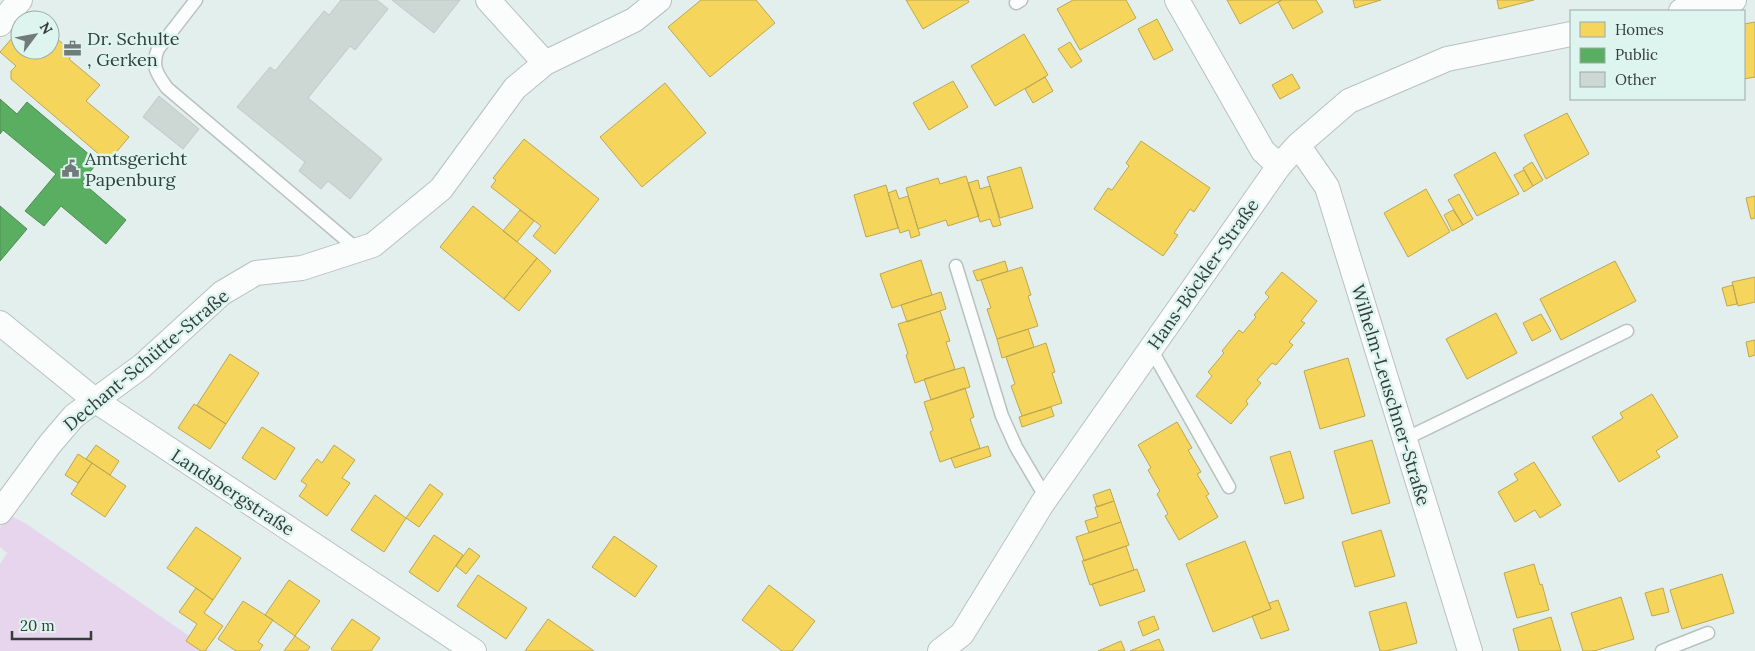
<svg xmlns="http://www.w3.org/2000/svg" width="1755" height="651" viewBox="0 0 1755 651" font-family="Lora,serif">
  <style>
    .green { fill: #e7d5ed }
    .homes { fill: #f6d55c; stroke: #bca752 }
    .public { fill: #5aae61; stroke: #4f8c56 }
    .building { fill: #cdd7d4; stroke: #bfc8c6 }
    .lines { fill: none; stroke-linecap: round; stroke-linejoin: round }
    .lane-casing { stroke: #b8c1bf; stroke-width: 15 }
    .street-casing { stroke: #b8c1bf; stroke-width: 26 }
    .lane { stroke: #fbfdfc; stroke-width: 12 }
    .street { stroke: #fbfdfc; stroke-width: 24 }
    .labels { text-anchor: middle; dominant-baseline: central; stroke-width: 5; stroke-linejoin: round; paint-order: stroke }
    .poi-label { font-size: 18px; fill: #343d3b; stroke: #ddf5ee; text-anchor: start }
    .street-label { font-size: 18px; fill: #343d3b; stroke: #ddf5ee }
  </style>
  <rect width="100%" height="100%" fill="#e3efec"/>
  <path class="green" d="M9 515 25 523 211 651H0V564L7 553 0 547V527Z"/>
  <path class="homes" d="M701 0H756L775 23 710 77 668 27Z
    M906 0H968L969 2 923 29Z
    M1073 0H1126L1136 18 1080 50 1057 9Z
    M1227 0H1282L1240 24Z
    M1282 0H1316L1323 12 1293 29 1278 2Z
    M1353 0H1381L1355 8Z
    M1497 0H1534L1499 9Z
    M1157 19 1173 50 1154 60 1138 29Z
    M1755 22V77L1744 79V24Z
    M20 29V50H50V33L74 53 69 59 100 85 86 101 129 137 108 162 11 79V71L16 66 0 52Z
    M1024 34 1048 75 995 106 971 66Z
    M1070 42 1082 61 1071 68 1058 49Z
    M1292 74 1300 88 1280 99 1272 85Z
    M1045 77 1053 91 1033 103 1025 89Z
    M953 81 968 107 929 130 913 103Z
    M665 83 706 133 642 187 600 137Z
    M1567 113 1589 154 1546 179 1524 135Z
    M524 139 599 199 555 254 533 236 541 226 491 187 496 180 493 178Z
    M1141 141 1210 188 1194 212 1190 209 1174 233 1178 235 1163 256 1094 209 1108 188 1112 190 1129 166 1126 163Z
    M1495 152 1519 194 1477 216 1454 175Z
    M1532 162 1543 180 1533 186 1523 168Z
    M1021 167 1033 208 1000 218 987 177Z
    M1524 170 1533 186 1524 192 1514 175Z
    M966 176 979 216 948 226 946 220 918 229 906 188 938 178 940 184Z
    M978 180 980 189 990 186 1001 225 993 227 990 219 980 222 968 183Z
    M886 185 898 228 866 237 854 195Z
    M1426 189 1450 232 1408 257 1384 213Z
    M896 190 899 199 908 196 920 235 911 238 909 230 900 233 888 193Z
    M1459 194 1473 219 1463 225 1448 200Z
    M1755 196V218L1751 219 1746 198Z
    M473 206 537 258 504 299 440 247Z
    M520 210 534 221 517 242 503 231Z
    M1453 210 1463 225 1452 231 1444 215Z
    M537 258 551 271 519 311 504 299Z
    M921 260 932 295 892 308 880 274Z
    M1005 261 1008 271 977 281 973 271Z
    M1615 261 1636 301 1561 340 1540 299Z
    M1022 267 1031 295 1028 296 1038 326 997 339 987 309 991 308 981 280Z
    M1282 272 1317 301 1301 321 1305 323 1289 342 1293 345 1276 365 1272 363 1257 380 1261 383 1246 401 1248 404 1231 424 1196 396 1212 376 1208 372 1224 353 1222 351 1239 330 1243 333 1256 317 1254 315 1269 297 1265 293Z
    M1755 277V302L1738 306 1732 282Z
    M1733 285 1737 304 1727 306 1722 288Z
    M941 292 946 309 907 322 901 305Z
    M940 311 950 341 946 342 955 369 915 383 906 355 908 354 898 324Z
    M1496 313 1517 353 1467 379 1446 339Z
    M1541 314 1551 331 1532 341 1523 323Z
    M1028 329 1034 347 1002 358 997 339Z
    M1755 340V355L1749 357 1746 342Z
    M1046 343 1055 372 1052 373 1062 403 1022 416 1011 386 1015 384 1006 357Z
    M230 354 259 373 226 424 197 405Z
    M1348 358 1365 416 1320 429 1304 371Z
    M964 367 970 387 931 400 924 379Z
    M965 388 974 417 970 419 980 448 940 462 930 432 933 430 924 402Z
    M1652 394 1678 437 1656 451 1660 457 1619 482 1592 437 1623 418 1620 413Z
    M194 404 226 424 210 449 178 428Z
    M1051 407 1054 416 1022 427 1019 417Z
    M1177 422 1192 448 1188 450 1201 472 1197 474 1209 494 1206 496 1218 517 1179 540 1165 516 1168 514 1157 494 1160 491 1148 470 1151 468 1138 445Z
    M262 427 295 448 275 480 242 458Z
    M1372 440 1390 503 1352 514 1334 451Z
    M96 445 119 461 110 475 86 459Z
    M334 445 355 460 342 478 350 483 327 516 299 496 307 485 301 481 317 459 322 463Z
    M988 446 991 456 955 468 951 458Z
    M1290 451 1304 498 1285 504 1270 457Z
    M78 454 92 463 78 483 65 475Z
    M1534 462 1561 505 1540 518 1535 510 1515 522 1498 492 1518 480 1514 474Z
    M92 463 126 486 105 517 71 494Z
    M430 484 443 494 419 527 406 518Z
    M1110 489 1114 501 1097 507 1093 495Z
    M375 495 406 518 384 552 351 530Z
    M1114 501 1121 522 1089 533 1085 521 1098 517 1095 507Z
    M1121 522 1129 545 1084 561 1076 537Z
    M196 527 241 558 213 600 167 568Z
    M1381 530 1395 576 1355 587 1342 542Z
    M434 535 463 555 438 592 409 572Z
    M614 536 657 566 635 597 592 567Z
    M1245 541 1271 609 1213 632 1186 564Z
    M1126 546 1134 570 1090 585 1082 561Z
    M469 548 480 556 466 574 456 566Z
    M1534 564 1540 585 1542 584 1549 610 1517 618 1504 573Z
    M1137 569 1145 591 1100 606 1092 584Z
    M1722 574 1734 613 1682 629 1670 590Z
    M478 575 527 608 506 639 457 606Z
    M289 580 320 601 295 636 265 615Z
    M769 585 815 621 792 651H782L742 620Z
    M196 588 213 600 204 613 223 626 205 651H201L186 641 197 624 179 612Z
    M1663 588 1669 612 1652 616 1645 593Z
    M1621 597 1634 639 1594 651H1583L1571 613Z
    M1278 600 1289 630 1261 639 1252 616 1271 609 1269 603Z
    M243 601 273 620 258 642 263 645 259 651H236L218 639Z
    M1406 602 1417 643 1387 651H1380L1369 612Z
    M1154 616 1159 629 1143 636 1138 622Z
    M1551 617 1561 651H1519L1513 629Z
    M352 619 380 638 371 651H334L331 649Z
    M548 619 594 651H525Z
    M295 636 310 647 307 651H284Z
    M1159 639 1164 651H1130Z
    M1121 641 1125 651H1098Z"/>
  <path class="public" d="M0 99 17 114 27 102 98 162 82 182 126 220 106 244 61 206 44 226 25 211 56 174 3 130 0 134Z
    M0 206 27 229 0 261Z"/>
  <path class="building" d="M341 0H377L388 9 355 50 350 46 308 98 382 159 350 199 328 181 321 189 299 171 305 162 237 107 270 67 275 71 324 11 329 15Z
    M392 0H460L434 33Z
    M159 96 199 129 183 149 143 117Z"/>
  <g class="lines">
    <defs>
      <path id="lane" d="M196 0 158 49C151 66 157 74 167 88L358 250
        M1016 3 1021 0
        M956 266 1002 416 1016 447 1046 498
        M1151 349 1229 487
        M1405 439 1627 331
        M1662 651 1708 633"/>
      <path id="street" d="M488 0 545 63
        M1177 0 1263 151 1279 166
        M1681 11 1734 0
        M0 24 20 0
        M1298 145 1327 187 1470 651
        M0 323 96 401 474 651
        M0 512 50 444 74 416 142 366 222 293 256 273 302 268 373 245 441 189 515 88 545 63 634 20 659 0
        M940 651 962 634 1042 504 1279 166 1298 145 1349 101 1447 59 1571 34"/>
    </defs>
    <use href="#lane" class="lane-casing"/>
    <use href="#street" class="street-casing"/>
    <use href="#lane" class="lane"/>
    <use href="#street" class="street"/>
  </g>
  <defs>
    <symbol id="office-bare" viewBox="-9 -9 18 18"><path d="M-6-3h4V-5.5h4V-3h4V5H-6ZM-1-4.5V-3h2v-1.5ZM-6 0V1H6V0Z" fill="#717b79" stroke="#ddf5ee" stroke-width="2.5" paint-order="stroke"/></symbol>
    <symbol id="civic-bare" viewBox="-9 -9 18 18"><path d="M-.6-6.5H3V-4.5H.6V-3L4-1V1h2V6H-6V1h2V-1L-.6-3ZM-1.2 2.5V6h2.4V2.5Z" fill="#717b79" stroke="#ddf5ee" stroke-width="2.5" paint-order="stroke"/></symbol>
  </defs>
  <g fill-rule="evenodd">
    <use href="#office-bare" x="60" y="36" width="25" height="25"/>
    <use href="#civic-bare" x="58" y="156" width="25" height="25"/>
  </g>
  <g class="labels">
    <g class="poi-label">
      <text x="87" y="38">Dr. Schulte<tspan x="87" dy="21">, Gerken</tspan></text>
      <text x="85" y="158">Amtsgericht<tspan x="85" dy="21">Papenburg</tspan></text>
    </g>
    <g class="street-label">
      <text transform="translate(1203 274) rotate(-55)">Hans-Böckler-Straße</text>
      <text transform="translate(146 360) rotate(-40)">Dechant-Schütte-Straße</text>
      <text transform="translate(1391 395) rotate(73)">Wilhelm-Leuschner-Straße</text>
      <text transform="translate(233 492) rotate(33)">Landsbergstraße</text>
    </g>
  </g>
  <rect x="1570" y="10" width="175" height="90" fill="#ddf5ee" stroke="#99aba6"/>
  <rect x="1580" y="22" width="25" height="15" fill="#f6d55c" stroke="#99aba6"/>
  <text x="1615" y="35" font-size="15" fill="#343d3b">Homes</text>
  <rect x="1580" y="48" width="25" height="15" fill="#5aae61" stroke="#99aba6"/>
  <text x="1615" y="60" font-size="15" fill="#343d3b">Public</text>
  <rect x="1580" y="72" width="25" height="15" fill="#cdd7d4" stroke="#99aba6"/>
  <text x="1615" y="85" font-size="15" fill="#343d3b">Other</text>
  <g transform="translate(35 35) rotate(58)"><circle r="24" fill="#ddf5ee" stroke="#99aba6"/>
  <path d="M0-4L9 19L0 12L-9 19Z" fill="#717b79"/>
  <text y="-8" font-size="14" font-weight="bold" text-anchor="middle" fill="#343d3b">N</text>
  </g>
  <path d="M12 631v8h79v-8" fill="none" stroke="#343d3b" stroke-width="2.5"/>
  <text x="20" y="631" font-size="15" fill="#343d3b" stroke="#ddf5ee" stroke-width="4" paint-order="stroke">20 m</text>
</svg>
